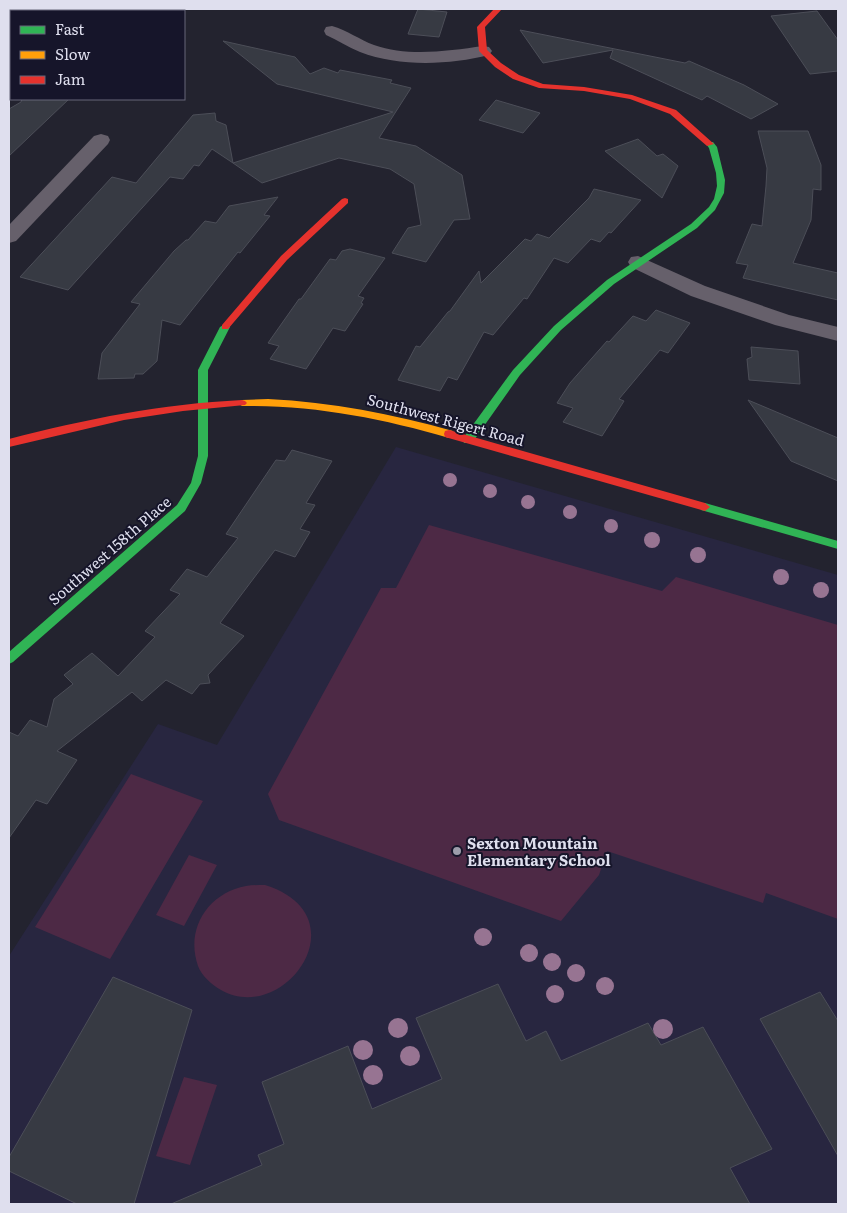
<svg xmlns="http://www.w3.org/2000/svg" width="847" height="1213" viewBox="0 0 847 1213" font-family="Literata,serif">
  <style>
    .built { fill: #282640 }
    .green { fill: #4d2945 }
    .building { fill: #373a43; stroke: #4c4e58 }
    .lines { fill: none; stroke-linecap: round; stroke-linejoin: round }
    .street { fill: #66606b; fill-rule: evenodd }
    .fast { fill: #30b455; fill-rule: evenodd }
    .slow { fill: #ff9f0a; fill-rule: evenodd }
    .jam { fill: #e5322d; fill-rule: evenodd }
    .tree { fill: #977492 }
    .poi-dot { fill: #9d9dab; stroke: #16152a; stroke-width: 2 }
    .labels { text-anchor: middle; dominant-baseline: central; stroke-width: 4; stroke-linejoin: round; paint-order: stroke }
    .street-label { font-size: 15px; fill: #dfdfee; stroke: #16152a }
    .poi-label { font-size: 15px; font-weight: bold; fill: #dfdfee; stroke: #16152a; text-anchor: start }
  </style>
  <rect width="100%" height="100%" fill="#23232f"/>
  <path class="built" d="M396 447 838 575V1204H9V956L158 724 217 745Z"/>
  <path class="green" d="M9 9H99L96 11H11V85L9 87Z
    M429 525 662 591 676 577 838 625V919L766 893 763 903 607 851 599 875 561 921 279 820 268 794 381 588H396Z
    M131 774 203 801 110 959 35 927Z
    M189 855 217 865 184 926 156 915Z
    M265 885C363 916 284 1026 221 990 211 984 202 976 198 966 185 929 208 893 246 886 252 885 259 885 265 885Z
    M184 1077 217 1085 190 1165 156 1156Z"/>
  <path class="building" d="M418 9 447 12 439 37 408 34Z
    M817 11 838 40V71L810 74 771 16Z
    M520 30 685 63 689 61 744 85 778 104 751 119 707 96 702 100 610 58 613 50 543 63Z
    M223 41 295 57 310 74 324 68 338 73 340 70 392 80 390 83 411 88 379 138 416 146 462 175 470 219 454 220 426 262 392 253 408 228 421 225 414 184 390 169 339 158 262 183 233 163 393 112 277 84Z
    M22 99H69L9 156V109L21 102Z
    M496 100 540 113 523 133 479 120Z
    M215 113 216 121 226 125 233 163 212 149 199 166 194 165 183 179 170 177 68 290 20 277 112 177 136 183 193 115Z
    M758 131H808L821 165V190L813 189 811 220 793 263 838 273V300L743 278 748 265 736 263 752 224 762 226 766 186 767 168Z
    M638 139 657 156 663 154 678 166 662 198 605 151Z
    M594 189 641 200 611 233 609 232 600 242 591 239 568 263 554 258 527 299 524 298 493 335 484 332 457 380 448 377 440 391 398 380 416 346 420 347 448 312 450 311 479 271 481 283 525 239 531 241 537 234 549 238 589 198Z
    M278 197 264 215 270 216 240 253 238 252 180 325 162 320 157 361 143 374H135L134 378 98 379 102 353 140 304 131 302 174 251 186 240H188L205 221 216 223 229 206Z
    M350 249 385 258 358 296 364 298 361 303 363 304 345 331 333 328 306 369 270 359 279 346 268 343 299 299H301L330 259 336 260 342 251Z
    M656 310 690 323 668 353 660 350 619 399 624 401 602 436 563 422 573 408 557 403 570 383 607 341 609 342 633 316 646 321Z
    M751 347 798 351 800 384 749 380 747 359 752 357Z
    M748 400 838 438V481L791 461Z
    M292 450 332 461 306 503 315 505 300 529 310 532 295 557 275 550 220 623 244 636 208 675 210 683 200 684 192 694 166 680 142 701 132 692 57 751 77 760 47 804 36 800 9 838V732L18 736 30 720 47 727 54 699 73 684 64 675 92 653 118 676 155 637 145 631 180 594 170 590 187 569 207 577 238 538 226 534 276 460 285 461Z
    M113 977 192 1010 134 1204H77L9 1171V1157Z
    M498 984 526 1041 546 1031 561 1061 648 1023 661 1045 703 1027 772 1149 730 1168 750 1204H171L262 1165 258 1155 284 1144 262 1082 348 1046 372 1109 442 1079 416 1018Z
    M820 992 838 1021V1156L760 1019Z"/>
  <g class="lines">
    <path class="street" d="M332 26C347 30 360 40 374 45 408 57 448 51 483 46L489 47 492 51 489 55C449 65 399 67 360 52 348 47 337 40 326 35L324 31 326 27Z
      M101 134 108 136 110 140 108 144 16 241 9 243V225L94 136Z
      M638 256 705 286 789 315 838 327V341L775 325 691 296 631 267 628 262 631 257Z"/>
    <path class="fast" d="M707 142H713L717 147 725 180 724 193 715 210 697 228 614 284 561 330 520 375 472 443H464L463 440 464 437 513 370 554 326 607 280 691 224 709 207 714 199 717 186 716 173 709 148 706 144Z
      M225 324 230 327 208 370V456L201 483 185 511 13 662 9 664V652L177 505 191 483 198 456V370L220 327Z
      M705 503 838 541V549L701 510 700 507 701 504Z"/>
    <path class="slow" d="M268 399C332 402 392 414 453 431L454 434 449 438C381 418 313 405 242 406L237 403 242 400Z"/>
    <path class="jam" d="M494 9H502L485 27 487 50 501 63 519 75 543 84 584 87 632 95 676 110 714 144 707 146 670 114 630 99 584 91 539 88 513 79 495 67 479 51 477 27Z
      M345 198 348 199V203L287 260 228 329H222V325L281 256 342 199Z
      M242 400 245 401 247 403 245 405 183 411 124 420 9 447V439C86 419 162 404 242 400Z
      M449 430 705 503 710 507 705 511 445 437 444 434 445 431Z"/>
  </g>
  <g class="tree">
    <circle cx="450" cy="480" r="7"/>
    <circle cx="490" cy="491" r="7"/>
    <circle cx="528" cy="502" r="7"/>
    <circle cx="570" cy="512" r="7"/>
    <circle cx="611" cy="526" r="7"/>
    <circle cx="652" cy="540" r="8"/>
    <circle cx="698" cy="555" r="8"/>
    <circle cx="781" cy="577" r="8"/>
    <circle cx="821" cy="590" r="8"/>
    <circle cx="483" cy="937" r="9"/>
    <circle cx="529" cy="953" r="9"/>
    <circle cx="552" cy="962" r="9"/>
    <circle cx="576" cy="973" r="9"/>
    <circle cx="605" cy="986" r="9"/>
    <circle cx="555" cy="994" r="9"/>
    <circle cx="398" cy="1028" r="10"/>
    <circle cx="663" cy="1029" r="10"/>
    <circle cx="363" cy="1050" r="10"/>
    <circle cx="410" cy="1056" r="10"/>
    <circle cx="373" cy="1075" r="10"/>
  </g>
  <circle class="poi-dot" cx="457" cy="851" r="5"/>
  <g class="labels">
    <g class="street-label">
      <text transform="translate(446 419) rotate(15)">Southwest Rigert Road</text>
      <text transform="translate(109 550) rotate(-41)">Southwest 158th Place</text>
    </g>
    <g class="poi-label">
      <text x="467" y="842">Sexton Mountain<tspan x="467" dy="17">Elementary School</tspan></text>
    </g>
  </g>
  <rect width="847" height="1213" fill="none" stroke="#dfdfee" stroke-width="20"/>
  <rect x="10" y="10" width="175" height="90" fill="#16152a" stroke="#666678"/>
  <rect x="20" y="26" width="25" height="8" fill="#30b455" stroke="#666678"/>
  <text x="55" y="35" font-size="15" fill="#dfdfee">Fast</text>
  <rect x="20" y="51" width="25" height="8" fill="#ff9f0a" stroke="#666678"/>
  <text x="55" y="60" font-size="15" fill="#dfdfee">Slow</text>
  <rect x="20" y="76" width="25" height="8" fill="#e5322d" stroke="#666678"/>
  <text x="55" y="85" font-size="15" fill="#dfdfee">Jam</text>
</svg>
